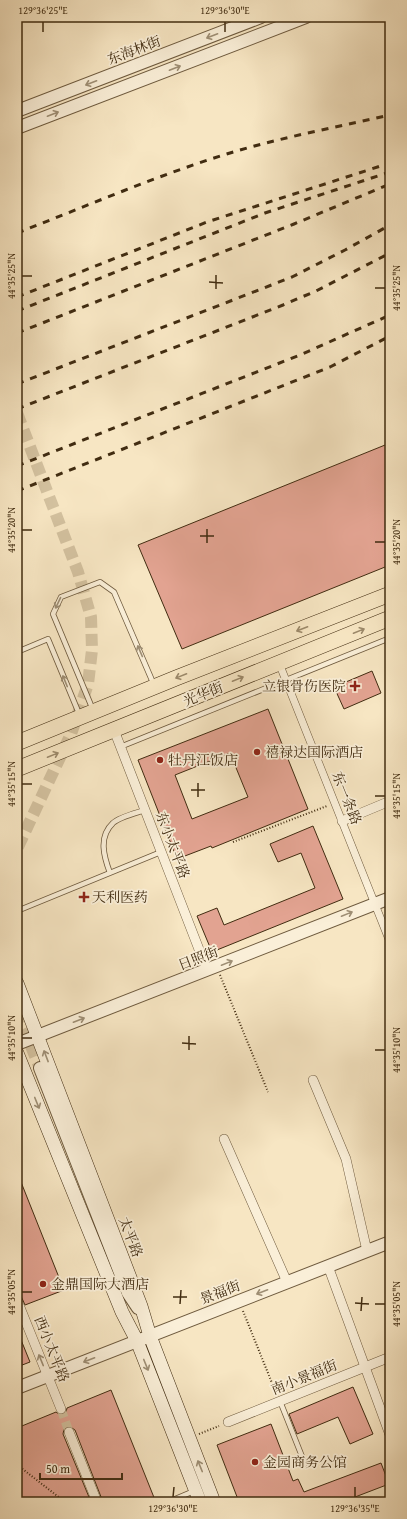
<svg xmlns="http://www.w3.org/2000/svg" width="407" height="1519" viewBox="0 0 407 1519" font-family="'Gentium Book Plus','Noto Serif SC',serif">
  <style>
    .building { fill: #e2a391; stroke: #412c11; fill-rule: evenodd }
    .lines { fill: none; stroke-linecap: round; stroke-linejoin: round }
    .minor-tunnel { stroke: #d3c19f; stroke-width: 9; stroke-dasharray: 9 4.5; stroke-linecap: butt }
    .tertiary-tunnel { stroke: #d3c19f; stroke-width: 12; stroke-dasharray: 12 6; stroke-linecap: butt }
    .service-casing { stroke: #6e5a3e; stroke-width: 6 }
    .pedestrian-casing { stroke: #6e5a3e; stroke-width: 8 }
    .minor-casing { stroke: #6e5a3e; stroke-width: 10 }
    .tertiary-casing { stroke: #6e5a3e; stroke-width: 14 }
    .secondary-casing { stroke: #412c11; stroke-width: 14 }
    .trunk-casing { stroke: #412c11; stroke-width: 16 }
    .path { stroke: #412c11; stroke-width: 2; stroke-dasharray: 1 2; stroke-linecap: butt }
    .service { stroke: #faefd8; stroke-width: 4.5 }
    .pedestrian { stroke: #faefd8; stroke-width: 7 }
    .minor { stroke: #faefd8; stroke-width: 9 }
    .tertiary { stroke: #faefd8; stroke-width: 12 }
    .secondary { stroke: #faefd8; stroke-width: 13 }
    .trunk { stroke: #f7e6c3; stroke-width: 15 }
    .rail { stroke: #412c11; stroke-width: 3; stroke-dasharray: 7 7; stroke-linecap: butt }
    .oneway { stroke: #9e8e74 }
    .oneway2 { stroke: #9c896a }
    .ticks { fill: none; stroke: #412c11; stroke-width: 1.5 }
    .poi-dot { fill: #8f2418; stroke: #faefd8; stroke-width: 1.5 }
    .labels { text-anchor: middle; dominant-baseline: central; stroke-width: 3.5; stroke-linejoin: round; paint-order: stroke }
    .street-label { font-size: 14px; fill: #412c11; stroke: #faefd8 }
    .poi-label { font-size: 14px; fill: #412c11; stroke: #faefd8; text-anchor: start }
    .neatline { fill: none; stroke: #412c11; stroke-width: 1.5 }
    .ticks-label { font-size: 10px; text-anchor: middle; fill: #412c11 }
  </style>
  <rect width="100%" height="100%" fill="#f7e6c3"/>
  <filter id="stains"><feTurbulence type="fractalNoise" baseFrequency=".005" numOctaves="4"/><feColorMatrix values="0 0 0 0 .2 0 0 0 0 .09 0 0 0 0 .02 0 0 0 .5 -.17"/></filter>
  <radialGradient id="worn" r=".72"><stop offset=".6" stop-color="#630" stop-opacity="0"/><stop offset="1" stop-color="#630" stop-opacity=".3"/></radialGradient>
  <path class="building" d="M390 443V565L182 649 138 545Z
    M372 671 381 693 344 709 334 687Z
    M268 709 308 809 212 848 211 846 177 859 138 760ZM230 753 248 797 192 819 175 775Z
    M313 826 343 899 212 952 197 916 217 908 224 925 315 888 301 853 278 862 270 844Z
    M17 1172 64 1290 25 1305 21 1296 17 1294Z
    M17 1330 30 1362 17 1367Z
    M353 1387 373 1434 350 1444 338 1417 297 1434 289 1414Z
    M111 1390 155 1500 149 1502H103L75 1430 69 1426 64 1429 63 1434 91 1502H17V1476L22 1474 17 1460V1428L56 1412 60 1415 64 1414 66 1412 67 1408Z
    M271 1424 293 1481 298 1479 304 1492 381 1463 389 1484 342 1502H239L217 1445Z"/>
  <g class="lines">
    <path class="minor-tunnel" d="M61 1409 69 1432"/>
    <path class="tertiary-tunnel" d="M17 413 78 572 91 617 92 650 88 684 71 734 17 849
      M17 1012 40 1068"/>
    <defs>
      <path id="service" d="M17 652 48 639 80 716
        M93 710 53 614 61 597 100 582 114 592 154 685
        M120 747 390 638
        M110 873C104 857 98 837 113 823 119 817 136 813 145 810
        M17 911 161 852
        M280 1401 305 1464
        M168 1502 194 1491"/>
      <path id="pedestrian" d="M279 663 390 942"/>
      <path id="minor" d="M114 730 207 970
        M342 821 390 801
        M313 1080 346 1159 367 1251
        M224 1139 287 1282
        M328 1266 390 1435
        M17 1300 61 1409
        M228 1422 390 1357
        M69 1432 97 1502"/>
      <path id="tertiary" d="M17 111 261 17
        M17 128 306 17
        M17 1044 390 898
        M40 1068 128 1293 138 1308
        M17 1388 390 1242"/>
      <path id="secondary" d="M17 983 141 1306 150 1336 214 1502
        M17 1053 122 1312 137 1341 200 1502"/>
      <path id="trunk" d="M17 743 176 678 390 594
        M17 769 390 618"/>
    </defs>
    <use href="#service" class="service-casing"/>
    <use href="#pedestrian" class="pedestrian-casing"/>
    <use href="#minor" class="minor-casing"/>
    <use href="#tertiary" class="tertiary-casing"/>
    <use href="#secondary" class="secondary-casing"/>
    <use href="#trunk" class="trunk-casing"/>
    <path class="path" d="M233 842 327 806
      M220 975 268 1092
      M243 1311 276 1393
      M199 1434 219 1426
      M17 1468 20 1467 65 1502"/>
    <use href="#service" class="service"/>
    <use href="#pedestrian" class="pedestrian"/>
    <use href="#minor" class="minor"/>
    <use href="#tertiary" class="tertiary"/>
    <use href="#secondary" class="secondary"/>
    <use href="#trunk" class="trunk"/>
    <path class="rail" d="M17 233C87 206 158 175 230 153 283 137 337 127 390 115
      M17 297 207 222 390 163
      M17 311 265 213 390 172
      M17 333 294 224 390 184
      M17 384 292 277 345 250 390 225
      M17 409 283 305 316 291 390 253
      M17 466 300 355 390 315
      M17 491 330 367 390 336"/>
  </g>
  <defs><path id="oneway-shaft" d="M-6 0H5M1.5-3L5.5 0L1.5 3" fill="none" stroke-width="1.6" stroke-linecap="round" stroke-linejoin="round"/></defs>
  <g class="oneway">
    <use href="#oneway-shaft" transform="translate(212 36) rotate(159)"/>
    <use href="#oneway-shaft" transform="translate(175 68) rotate(-21)"/>
    <use href="#oneway-shaft" transform="translate(91 83) rotate(159)"/>
    <use href="#oneway-shaft" transform="translate(53 114) rotate(-21)"/>
    <use href="#oneway-shaft" transform="translate(58 603) rotate(115)"/>
    <use href="#oneway-shaft" transform="translate(140 651) rotate(-113)"/>
    <use href="#oneway-shaft" transform="translate(65 681) rotate(-112)"/>
    <use href="#oneway-shaft" transform="translate(347 914) rotate(-22)"/>
    <use href="#oneway-shaft" transform="translate(227 963) rotate(-22)"/>
    <use href="#oneway-shaft" transform="translate(79 1020) rotate(-21)"/>
    <use href="#oneway-shaft" transform="translate(46 1056) rotate(-111)"/>
    <use href="#oneway-shaft" transform="translate(37 1103) rotate(68)"/>
    <use href="#oneway-shaft" transform="translate(262 1292) rotate(159)"/>
    <use href="#oneway-shaft" transform="translate(41 1360) rotate(-112)"/>
    <use href="#oneway-shaft" transform="translate(89 1360) rotate(159)"/>
    <use href="#oneway-shaft" transform="translate(146 1365) rotate(68)"/>
    <use href="#oneway-shaft" transform="translate(200 1466) rotate(-112)"/>
  </g>
  <g class="oneway2">
    <use href="#oneway-shaft" transform="translate(302 629) rotate(159)"/>
    <use href="#oneway-shaft" transform="translate(359 631) rotate(-22)"/>
    <use href="#oneway-shaft" transform="translate(181 676) rotate(158)"/>
    <use href="#oneway-shaft" transform="translate(238 679) rotate(-22)"/>
    <use href="#oneway-shaft" transform="translate(53 755) rotate(-22)"/>
  </g>
  <path class="ticks" d="M43 32V22M225 32V22M22 276H32M209 282 223 283M375 288H385M216 289V275M22 530H32M200 536H214M375 542H385M207 543V529M22 784H32M191 790H205M375 796H385M198 797V783M22 1038H32M182 1043 196 1044M189 1050V1036M375 1050H385M22 1292H32M173 1297H187M355 1303 369 1304M180 1304 181 1290M375 1304H385M361 1311 362 1297M173 1497 174 1487M355 1497V1487"/>
  <g class="poi-dot">
    <path d="M353 680h4v4h4v4h-4v4h-4v-4h-4v-4h4z"/>
    <circle cx="257" cy="752" r="4"/>
    <circle cx="160" cy="760" r="4"/>
    <path d="M82 891h4v4h4v4h-4v4h-4v-4h-4v-4h4z"/>
    <circle cx="43" cy="1284" r="4"/>
    <circle cx="255" cy="1462" r="4"/>
  </g>
  <g class="labels">
    <g class="street-label">
      <text transform="translate(134 50) rotate(-21)">东海林街</text>
      <text transform="translate(203 694) rotate(-22)">光华街</text>
      <text transform="translate(347 798) rotate(68)">东一条路</text>
      <text transform="translate(173 845) rotate(69)">东小太平路</text>
      <text transform="translate(198 958) rotate(-21)">日照街</text>
      <text transform="translate(131 1237) rotate(69)">太平路</text>
      <text transform="translate(220 1292) rotate(-21)">景福街</text>
      <text transform="translate(52 1349) rotate(68)">西小太平路</text>
      <text transform="translate(304 1377) rotate(-22)">南小景福街</text>
    </g>
    <g class="poi-label">
      <text x="346" y="686" text-anchor="end">立银骨伤医院</text>
      <text x="265" y="752">禧禄达国际酒店</text>
      <text x="168" y="760">牡丹江饭店</text>
      <text x="92" y="897">天利医药</text>
      <text x="51" y="1284">金鼎国际大酒店</text>
      <text x="263" y="1462">金园商务公馆</text>
    </g>
  </g>
  <rect width="407" height="1519" fill="none" stroke="#f7e6c3" stroke-width="44"/>
  <path d="M40 1473v6h82v-6" fill="none" stroke="#412c11" stroke-width="2"/>
  <text x="46" y="1473" font-size="12" fill="#412c11" stroke="#faefd8" stroke-width="3" paint-order="stroke">50 m</text>
  <rect x="22" y="22" width="363" height="1475" class="neatline"/>
  <g class="ticks-label">
    <text x="43" y="14">129°36'25"E</text>
    <text x="225" y="14">129°36'30"E</text>
    <text transform="translate(11 276) rotate(-90)" y="4">44°35'25"N</text>
    <text transform="translate(396 288) rotate(-90)" y="4">44°35'25"N</text>
    <text transform="translate(11 530) rotate(-90)" y="4">44°35'20"N</text>
    <text transform="translate(396 542) rotate(-90)" y="4">44°35'20"N</text>
    <text transform="translate(11 784) rotate(-90)" y="4">44°35'15"N</text>
    <text transform="translate(396 796) rotate(-90)" y="4">44°35'15"N</text>
    <text transform="translate(11 1038) rotate(-90)" y="4">44°35'10"N</text>
    <text transform="translate(396 1050) rotate(-90)" y="4">44°35'10"N</text>
    <text transform="translate(11 1292) rotate(-90)" y="4">44°35'05"N</text>
    <text transform="translate(396 1304) rotate(-90)" y="4">44°35'05"N</text>
    <text x="173" y="1512">129°36'30"E</text>
    <text x="355" y="1512">129°36'35"E</text>
  </g>
  <rect width="100%" height="100%" filter="url(#stains)"/>
  <rect width="100%" height="100%" fill="url(#worn)"/>
</svg>
